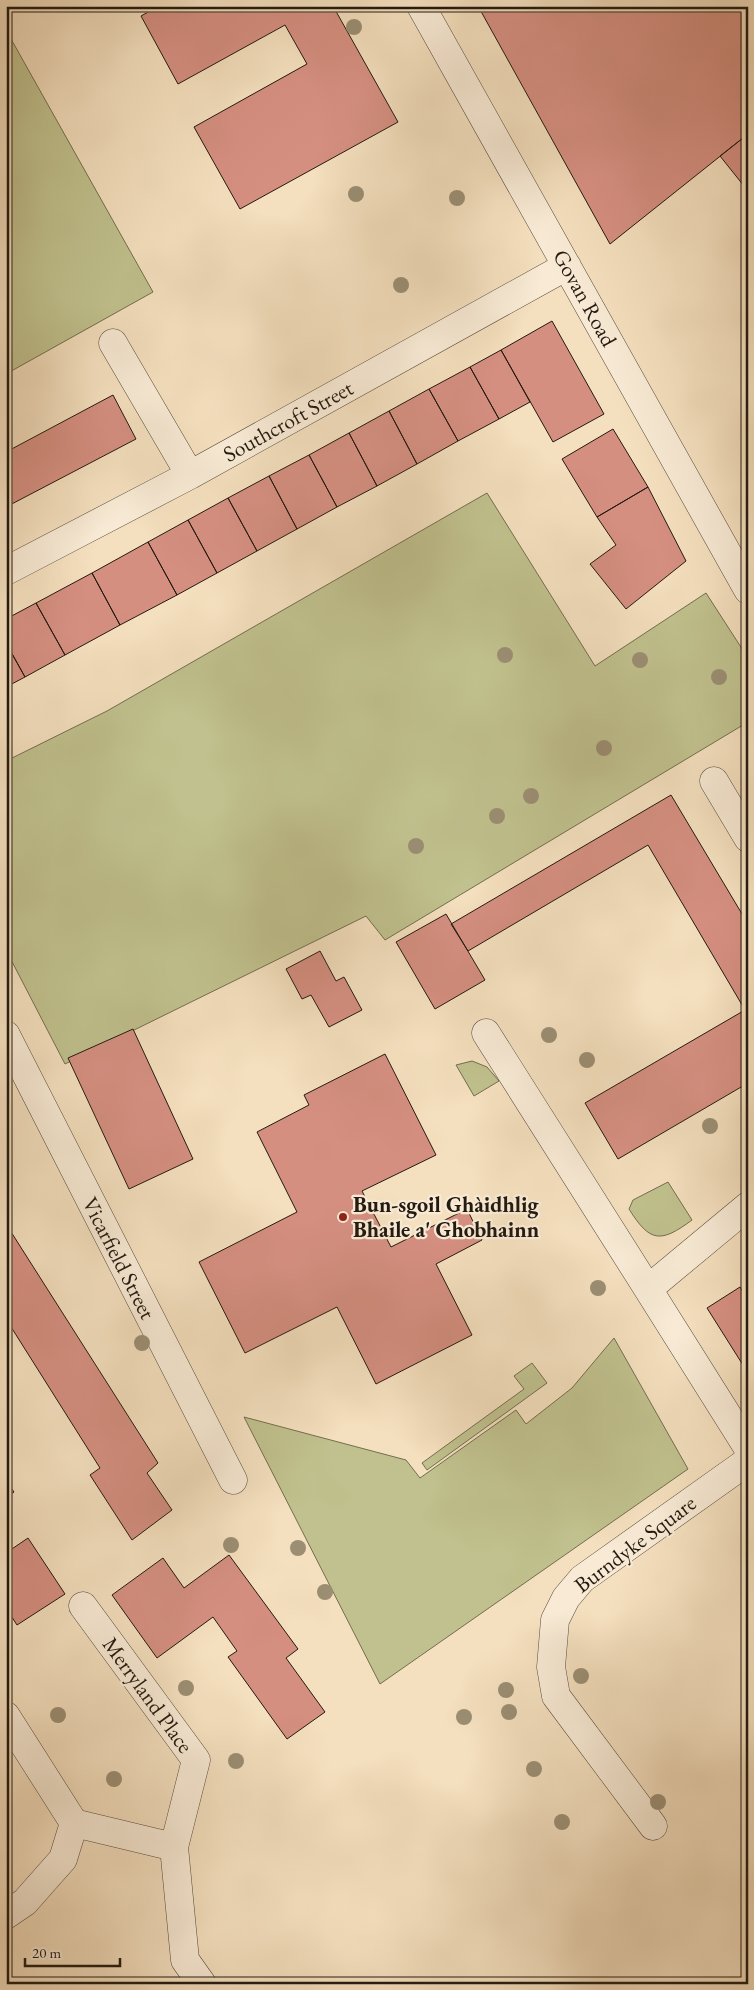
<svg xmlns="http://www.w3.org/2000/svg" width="754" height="1990" viewBox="0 0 754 1990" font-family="'EB Garamond',serif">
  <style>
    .green { fill: #c0c18e; stroke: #726e4f }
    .building { fill: #d58f81; stroke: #231a10 }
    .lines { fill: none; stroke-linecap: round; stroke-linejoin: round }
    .minor-casing { stroke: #574b3c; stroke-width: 29 }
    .minor { stroke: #f8ead5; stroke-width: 28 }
    .tree { fill: #9b8e73 }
    .poi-dot { fill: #8f2418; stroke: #f8ead5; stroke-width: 2 }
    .labels { text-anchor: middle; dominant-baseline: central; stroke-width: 4.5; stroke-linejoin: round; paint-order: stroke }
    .street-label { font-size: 22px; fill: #231a10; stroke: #f8ead5 }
    .poi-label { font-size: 22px; font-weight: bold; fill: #231a10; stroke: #f8ead5; text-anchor: start }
  </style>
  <rect width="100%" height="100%" fill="#f4dfbe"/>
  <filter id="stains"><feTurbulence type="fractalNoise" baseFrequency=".004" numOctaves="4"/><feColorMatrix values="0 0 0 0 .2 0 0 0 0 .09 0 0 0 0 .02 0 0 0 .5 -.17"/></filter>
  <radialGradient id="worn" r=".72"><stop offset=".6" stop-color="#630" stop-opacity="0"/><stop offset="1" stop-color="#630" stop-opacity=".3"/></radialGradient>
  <path class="green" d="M6 30 153 292 6 374Z
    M487 493 595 666 706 593 748 658V722L385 940 366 916 65 1064 6 950V761L107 711Z
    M472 1061 487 1067 499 1081 474 1096 456 1065Z
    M668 1182 692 1220C661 1243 650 1243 629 1209L633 1200Z
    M614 1338 688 1469 380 1684 244 1417 406 1460 420 1478 516 1410 526 1424 572 1388Z
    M532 1363 547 1383 427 1470 422 1463 524 1389 514 1376Z"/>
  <path class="building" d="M159 6H333L398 122 240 209 194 127 307 64 285 25 178 84 141 16Z
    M478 6H742L748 13V134L610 244Z
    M748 134V191L720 156Z
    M552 321 604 414 553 442 501 350Z
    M501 350 530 402 499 419 470 367Z
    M470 367 499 419 458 441 429 389Z
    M429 389 458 441 417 464 389 411Z
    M113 395 136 439 6 507V452Z
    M389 411 417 464 377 486 349 433Z
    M613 429 648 487 597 517 562 459Z
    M349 433 377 486 337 507 309 455Z
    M309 455 337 507 297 529 269 476Z
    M269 476 297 529 257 551 228 498Z
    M648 487 686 561 626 609 590 564 616 545 597 517Z
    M228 498 257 551 217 573 188 520Z
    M188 520 217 573 177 595 148 542Z
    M148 542 177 595 120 625 92 573Z
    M92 573 120 625 65 655 36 603Z
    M36 603 65 655 25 677 6 643V619Z
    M6 643 25 677 6 687Z
    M671 795 748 924V1083L618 1159 585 1103 745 1010 648 845 468 951 451 924Z
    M446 914 485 980 435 1009 396 942Z
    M320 951 336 981 344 977 362 1010 329 1027 311 995 302 999 286 969Z
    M133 1029 193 1159 129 1189 68 1058Z
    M385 1054 436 1155 362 1191 391 1247 467 1209 482 1240 436 1264 472 1335 376 1384 337 1307 245 1353 199 1262 297 1212 257 1132 309 1105 304 1095Z
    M6 1224 158 1463 147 1473 172 1510 132 1540 90 1475 100 1468 6 1319Z
    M740 1287 748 1300V1373L707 1308Z
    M6 1481 14 1492 6 1498Z
    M28 1538 65 1594 17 1625 6 1608V1553Z
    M229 1555 298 1649 286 1658 325 1712 287 1739 228 1657 237 1651 213 1617 157 1658 112 1595 163 1558 184 1588Z"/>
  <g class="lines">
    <defs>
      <path id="minor" d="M421 6 748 590
        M113 343 190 475
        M6 571 190 475 567 266
        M714 781 748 838
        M486 1033 648 1289
        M6 1035 233 1480
        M748 1206 648 1289 748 1448
        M83 1606 196 1760 174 1847
        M6 1716 74 1823 63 1859 25 1902 6 1915
        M74 1823 174 1847 185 1960 202 1984
        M653 1826 556 1696 551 1667 555 1620 566 1598 582 1579 748 1461"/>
    </defs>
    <use href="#minor" class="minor-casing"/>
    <use href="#minor" class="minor"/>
  </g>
  <g class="tree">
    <circle cx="354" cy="27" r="8"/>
    <circle cx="356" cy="194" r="8"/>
    <circle cx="457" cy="198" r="8"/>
    <circle cx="401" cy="285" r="8"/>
    <circle cx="505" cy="655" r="8"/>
    <circle cx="640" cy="660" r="8"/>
    <circle cx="719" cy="677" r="8"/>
    <circle cx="604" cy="748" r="8"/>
    <circle cx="531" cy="796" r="8"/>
    <circle cx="497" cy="816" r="8"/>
    <circle cx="416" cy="846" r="8"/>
    <circle cx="549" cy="1035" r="8"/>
    <circle cx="587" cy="1060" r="8"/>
    <circle cx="710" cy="1126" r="8"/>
    <circle cx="598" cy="1288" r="8"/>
    <circle cx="142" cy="1343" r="8"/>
    <circle cx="231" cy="1545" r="8"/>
    <circle cx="298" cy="1548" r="8"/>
    <circle cx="325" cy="1592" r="8"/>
    <circle cx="581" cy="1676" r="8"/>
    <circle cx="186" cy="1688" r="8"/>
    <circle cx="506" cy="1690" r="8"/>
    <circle cx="509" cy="1712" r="8"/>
    <circle cx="58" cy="1715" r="8"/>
    <circle cx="464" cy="1717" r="8"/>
    <circle cx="236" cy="1761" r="8"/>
    <circle cx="534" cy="1769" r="8"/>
    <circle cx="114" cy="1779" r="8"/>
    <circle cx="658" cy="1802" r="8"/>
    <circle cx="562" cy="1822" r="8"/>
  </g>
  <circle class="poi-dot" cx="343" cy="1217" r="5"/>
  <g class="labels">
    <g class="street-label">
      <text transform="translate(585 298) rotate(61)">Govan Road</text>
      <text transform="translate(288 421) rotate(-29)">Southcroft Street</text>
      <text transform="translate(119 1258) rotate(63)">Vicarfield Street</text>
      <text transform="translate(635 1544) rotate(-37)">Burndyke Square</text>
      <text transform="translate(148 1695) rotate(54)">Merryland Place</text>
    </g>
    <g class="poi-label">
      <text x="353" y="1204">Bun-sgoil Ghàidhlig<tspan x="353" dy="25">Bhaile a' Ghobhainn</tspan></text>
    </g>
  </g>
  <rect width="754" height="1990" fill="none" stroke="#f4dfbe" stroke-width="25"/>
  <rect x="8" y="8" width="739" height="1975" fill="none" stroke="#231a10" stroke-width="2.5"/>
  <rect x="12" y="12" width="729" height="1965" fill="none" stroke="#231a10"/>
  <path d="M25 1958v8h95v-8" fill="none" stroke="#231a10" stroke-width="2.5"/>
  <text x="32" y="1958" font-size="15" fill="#231a10" stroke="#f8ead5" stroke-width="4" paint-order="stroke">20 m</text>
  <rect width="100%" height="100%" filter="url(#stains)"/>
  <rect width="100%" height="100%" fill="url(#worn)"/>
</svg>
